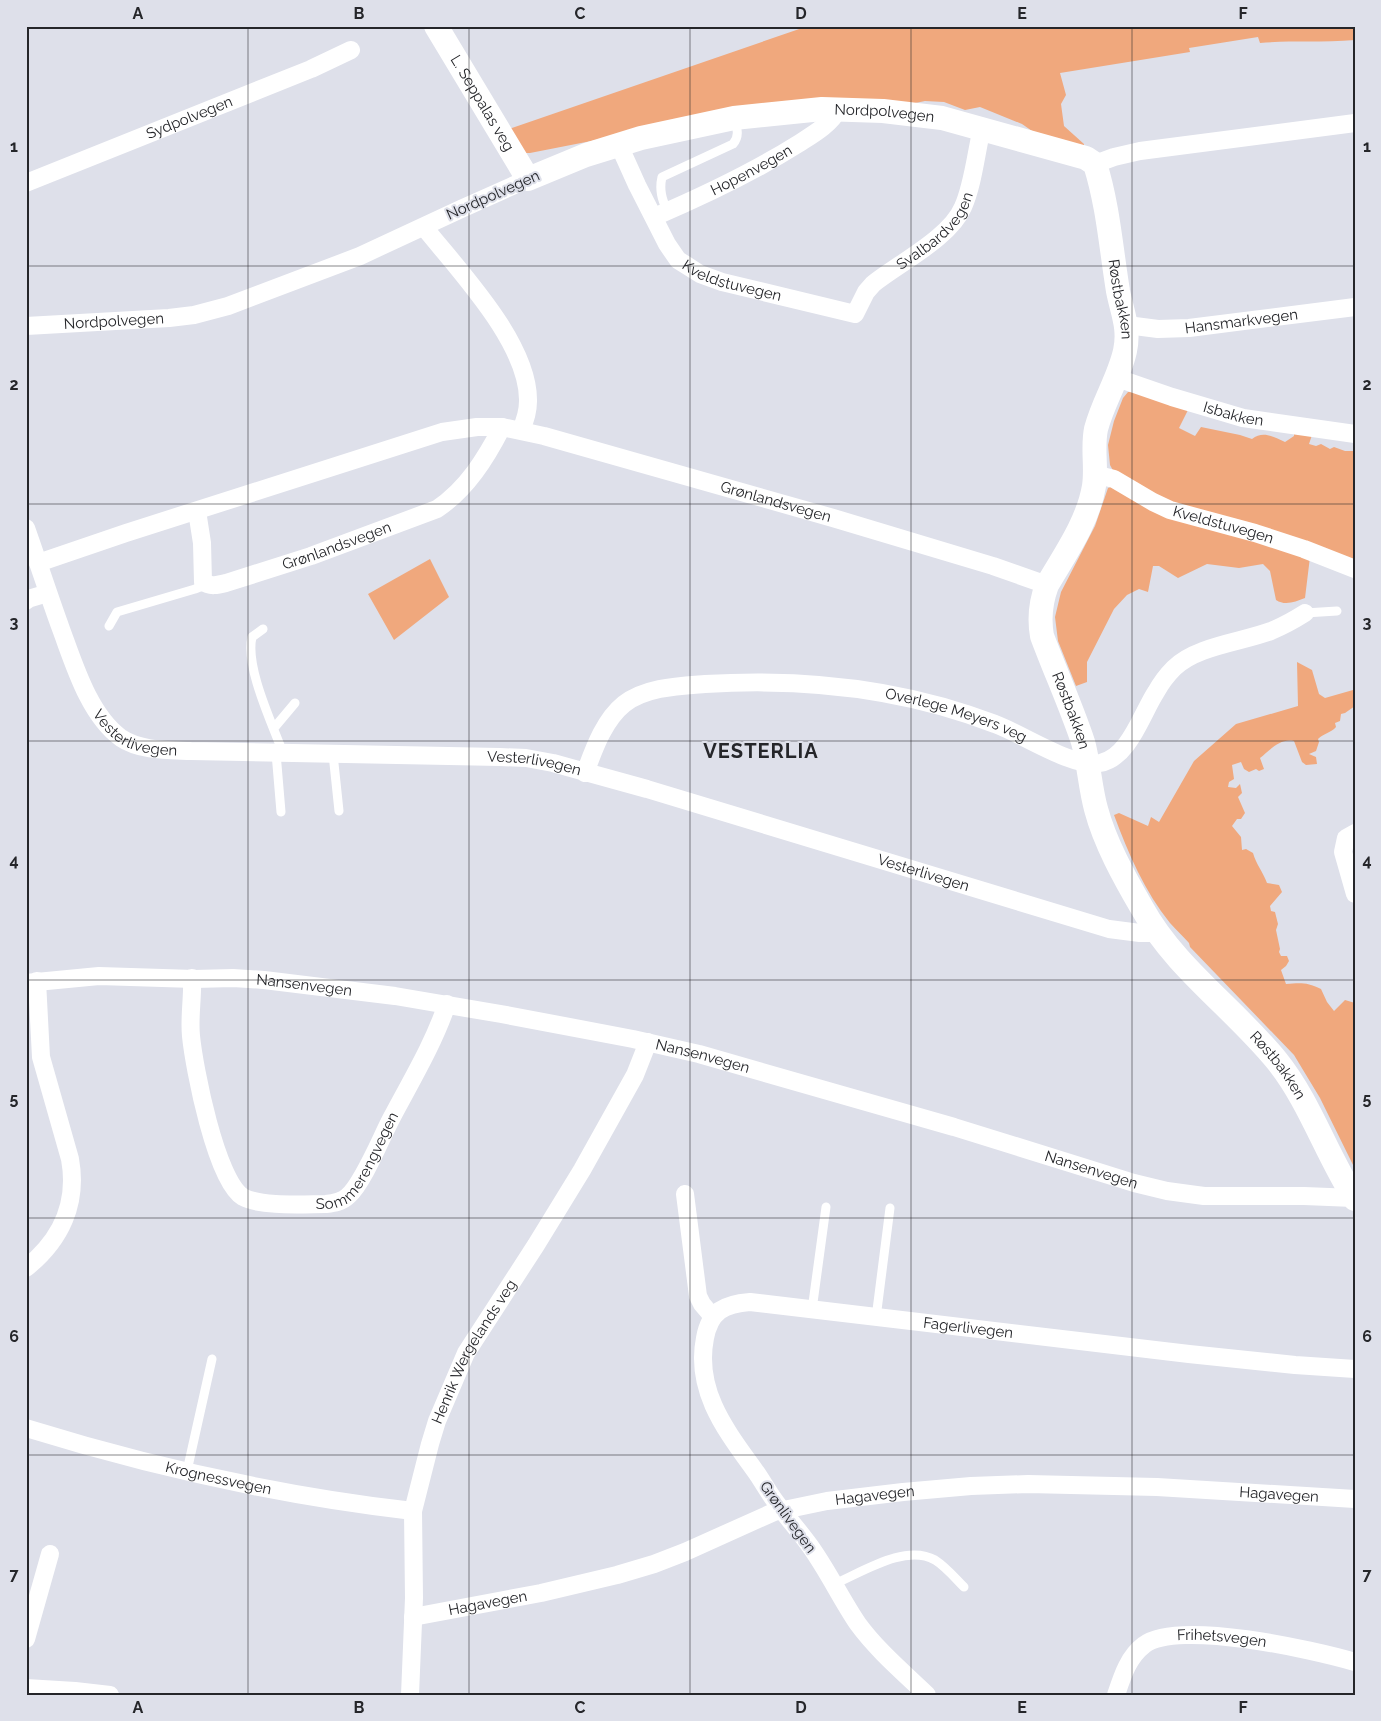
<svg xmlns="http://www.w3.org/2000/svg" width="1381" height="1721" viewBox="0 0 1381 1721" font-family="Raleway,sans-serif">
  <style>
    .green { fill: #f0a87d }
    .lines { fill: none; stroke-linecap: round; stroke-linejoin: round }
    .lane { stroke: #fff; stroke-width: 9 }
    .street { stroke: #fff; stroke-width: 18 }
    .secondary { stroke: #fff; stroke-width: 24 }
    .grid { fill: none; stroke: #25262a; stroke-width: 1; stroke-opacity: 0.55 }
    .labels { text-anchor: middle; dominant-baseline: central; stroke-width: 4; stroke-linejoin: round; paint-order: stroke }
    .street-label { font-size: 15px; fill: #25262a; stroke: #dee0ea }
    .district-label { font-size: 20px; font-weight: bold; letter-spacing: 1px; fill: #25262a; stroke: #dee0ea }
    .neatline { fill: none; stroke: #25262a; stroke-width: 2 }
    .grid-label { font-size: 16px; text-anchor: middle; font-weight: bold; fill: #25262a }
  </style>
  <rect width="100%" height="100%" fill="#dee0ea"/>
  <path class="green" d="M808 26H1355V40C1324 43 1292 40 1260 43L1258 37 1189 48 1190 52 1060 73 1066 95 1061 104 1064 126 1084 144V150L1035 133 1022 124 980 107 965 110 944 102 925 101 896 107 627 134 530 153H522L509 129Z
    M1137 391 1189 408 1179 428 1195 436 1201 427 1240 435 1252 439C1263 430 1274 437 1285 442L1294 436V431L1312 435 1309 444 1316 446 1321 444 1330 449 1334 447 1345 451H1355V567L1172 507 1116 476 1110 465 1108 445 1114 421 1123 398 1128 392Z
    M1113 486 1310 557 1305 598C1295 602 1285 606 1276 600L1270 571 1263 564 1239 568 1207 564 1178 578 1159 566H1153L1148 592 1139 589 1127 595 1114 609 1087 662V682L1076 686 1058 641 1055 617 1061 592 1095 526 1108 488Z
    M430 559 449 597 394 640 368 594Z
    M1297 662 1312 670 1319 694 1325 698 1353 690 1355 694V706L1345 713 1341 714 1340 721 1335 723 1336 727C1331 733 1324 733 1318 739L1319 742 1316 751 1309 754 1316 757 1317 764 1306 765 1302 762 1294 741C1280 738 1270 750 1260 758L1264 769 1259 771 1256 769 1249 772 1244 769 1241 762 1232 765 1234 779 1229 782 1228 787 1236 788 1240 784 1242 793 1238 797 1245 813 1241 819H1237L1232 826 1241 837 1242 850 1246 849 1253 853C1256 864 1263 872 1267 883L1279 885 1282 892 1270 906 1271 911 1275 912 1278 924 1276 930 1280 949 1279 952 1281 956H1287L1289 961 1286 966 1281 970 1286 984C1300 983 1307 982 1321 989L1327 1002 1334 1011 1345 1000 1355 1003V1169L1320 1098 1294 1055 1190 947 1189 943C1183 936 1176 930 1170 923 1145 892 1128 853 1114 815L1119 813 1148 826 1151 817 1159 822 1194 761 1236 724 1298 706Z"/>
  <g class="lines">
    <path class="lane" d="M667 211C662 199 659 190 662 177L733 144C740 136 737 128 734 118
      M1305 613 1337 611
      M109 626 117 612 195 589 200 587 203 582
      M263 629 252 637C245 667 272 723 283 753
      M274 728 295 703
      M276 753 281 812
      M333 754 339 811
      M812 1310 826 1207
      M876 1318 890 1208
      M187 1471 212 1359
      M834 1584C861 1573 905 1543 935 1560 946 1567 955 1578 964 1587"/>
    <g class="street">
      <path id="s1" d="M619 145 637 185 667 244 678 260 686 265 700 274 722 282 855 314 866 292 873 284C899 263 950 238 963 207 973 185 976 153 982 128"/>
      <path d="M1095 164 1114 157 1140 151 1355 123"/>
      <path id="s2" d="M26 183 311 69 351 50"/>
      <path id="s3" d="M654 217C703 196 752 173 798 144 812 135 830 125 838 110"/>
      <path d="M424 227C458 270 529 343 528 401 528 412 525 421 521 430"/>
      <path id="s4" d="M1127 325 1158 329 1189 328 1355 307"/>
      <path id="s5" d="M26 326 169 318 194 315 228 306 360 256 461 209 528 179"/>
      <path id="s6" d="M1117 378 1172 397 1243 418 1355 434"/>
      <path id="s7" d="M1094 474 1114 479 1153 502 1170 510 1255 533 1304 549 1355 569"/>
      <path id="s8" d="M197 511 202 543 203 582C210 587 218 585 226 583L311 556 437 509C467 489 486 458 502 427"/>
      <path id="s9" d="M26 528C38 562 49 596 61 629 74 664 89 715 121 738 140 751 169 750 191 751L500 757 526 758 553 763 647 789 1109 929 1140 933H1157"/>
      <path id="s10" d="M38 563 126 533 442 432 477 427H502L544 436 833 518 993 566 1047 585"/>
      <path d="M26 601 28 599 48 593"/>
      <path id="s11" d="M585 773C594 749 604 720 624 704 646 687 679 686 705 684 803 678 902 688 995 724 1023 734 1072 768 1100 763 1129 758 1142 713 1156 692 1161 683 1167 675 1174 668 1196 646 1242 642 1271 631 1283 626 1294 620 1305 613"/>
      <path d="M1355 833 1346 838 1343 852 1355 894"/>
      <path id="s12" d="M192 978C193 997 189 1017 191 1036 194 1067 216 1181 243 1197 261 1207 305 1204 326 1204 334 1203 342 1202 348 1196 363 1183 381 1138 391 1119 411 1081 433 1045 447 1004"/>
      <path id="s13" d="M26 983 99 976 194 979 233 978 264 980 395 996 501 1014 633 1039 699 1054 954 1127 1134 1183 1167 1191 1204 1196H1304L1354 1198"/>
      <path d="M685 1194 698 1296 702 1304 713 1317"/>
      <path d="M26 1268C61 1240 78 1203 70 1159L41 1057 37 981"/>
      <path id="s14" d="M26 1428C152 1467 282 1496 413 1511"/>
      <path id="s15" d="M413 1617 541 1593 617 1575 654 1564 685 1552 774 1512 827 1501 903 1492 971 1486 1028 1484 1157 1487 1355 1499"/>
      <path d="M26 1639 50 1554"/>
      <path d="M26 1688 75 1691 110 1695"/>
      <path id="s16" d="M410 1695 414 1598 413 1511 430 1444 437 1421 466 1353 536 1245 582 1170 635 1075 648 1042"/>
      <path id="s17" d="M927 1695C903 1672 877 1650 858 1624 841 1599 828 1571 810 1546 799 1531 786 1516 775 1501 769 1493 764 1484 758 1475 729 1434 694 1393 705 1338 710 1311 724 1304 750 1302L1189 1354 1295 1365 1355 1369"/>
      <path id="s18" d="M1116 1695C1122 1677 1128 1657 1144 1645 1177 1619 1314 1650 1355 1662"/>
    </g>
    <path class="secondary" id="s19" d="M436 26 528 179 586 155 641 138 734 118 822 109 883 111 942 118 1086 158 1095 164C1108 205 1111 248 1118 291 1122 312 1130 328 1125 351 1119 378 1103 402 1096 429 1092 448 1097 467 1094 486 1088 522 1065 554 1047 585 1041 601 1039 619 1042 636 1055 671 1071 706 1083 742 1089 764 1090 787 1096 809 1105 843 1124 877 1142 908 1175 968 1234 1008 1277 1061 1310 1102 1326 1154 1355 1199"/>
  </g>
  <path class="grid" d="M248 26V1695M469 26V1695M690 26V1695M911 26V1695M1132 26V1695M26 266H1355M26 504H1355M26 741H1355M26 980H1355M26 1218H1355M26 1455H1355"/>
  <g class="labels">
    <g class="street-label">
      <text stroke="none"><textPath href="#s19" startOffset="90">L. Seppalas veg</textPath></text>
      <text stroke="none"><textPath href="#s19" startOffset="545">Nordpolvegen</textPath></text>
      <text stroke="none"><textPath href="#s2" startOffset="176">Sydpolvegen</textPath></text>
      <text stroke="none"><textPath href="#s3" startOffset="108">Hopenvegen</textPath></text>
      <text transform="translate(493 195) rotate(-24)">Nordpolvegen</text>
      <text stroke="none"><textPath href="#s1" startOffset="434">Svalbardvegen</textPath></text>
      <text stroke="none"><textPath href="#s1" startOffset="188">Kveldstuvegen</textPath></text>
      <text stroke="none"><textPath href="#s19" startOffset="901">Røstbakken</textPath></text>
      <text stroke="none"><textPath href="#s4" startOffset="115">Hansmarkvegen</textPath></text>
      <text stroke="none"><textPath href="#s5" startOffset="88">Nordpolvegen</textPath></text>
      <text stroke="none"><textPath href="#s6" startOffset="122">Isbakken</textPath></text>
      <text stroke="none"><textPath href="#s10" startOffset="769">Grønlandsvegen</textPath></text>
      <text stroke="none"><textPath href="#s7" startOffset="140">Kveldstuvegen</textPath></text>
      <text stroke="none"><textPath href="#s8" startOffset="212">Grønlandsvegen</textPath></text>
      <text stroke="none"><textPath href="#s19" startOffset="1336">Røstbakken</textPath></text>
      <text stroke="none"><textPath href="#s11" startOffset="420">Overlege Meyers veg</textPath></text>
      <text stroke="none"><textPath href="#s9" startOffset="244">Vesterlivegen</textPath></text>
      <text stroke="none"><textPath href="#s9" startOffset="649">Vesterlivegen</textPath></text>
      <text stroke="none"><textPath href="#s9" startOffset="1054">Vesterlivegen</textPath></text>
      <text stroke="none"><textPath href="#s13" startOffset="279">Nansenvegen</textPath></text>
      <text stroke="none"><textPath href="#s13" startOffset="684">Nansenvegen</textPath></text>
      <text stroke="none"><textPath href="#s19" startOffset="1756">Røstbakken</textPath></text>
      <text stroke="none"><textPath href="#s12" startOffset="368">Sommerengvegen</textPath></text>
      <text stroke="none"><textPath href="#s13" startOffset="1089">Nansenvegen</textPath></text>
      <text stroke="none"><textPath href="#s17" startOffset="714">Fagerlivegen</textPath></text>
      <text stroke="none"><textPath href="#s16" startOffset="356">Henrik Wergelands veg</textPath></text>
      <text stroke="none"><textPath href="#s14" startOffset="199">Krognessvegen</textPath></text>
      <text stroke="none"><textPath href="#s15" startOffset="885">Hagavegen</textPath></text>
      <text stroke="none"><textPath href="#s15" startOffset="480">Hagavegen</textPath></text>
      <text transform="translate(788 1517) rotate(54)">Grønlivegen</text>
      <text stroke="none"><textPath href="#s15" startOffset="76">Hagavegen</textPath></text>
      <text stroke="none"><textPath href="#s18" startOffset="138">Frihetsvegen</textPath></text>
    </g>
    <g class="district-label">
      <text x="761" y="751">VESTERLIA</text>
    </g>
  </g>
  <rect width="1381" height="1721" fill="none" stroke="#dee0ea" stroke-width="55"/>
  <rect x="28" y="28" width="1326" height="1666" class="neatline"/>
  <g class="grid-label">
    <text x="138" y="19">A</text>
    <text x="359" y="19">B</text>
    <text x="580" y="19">C</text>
    <text x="801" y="19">D</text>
    <text x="1022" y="19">E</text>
    <text x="1243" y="19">F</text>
    <text x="14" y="152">1</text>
    <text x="1367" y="152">1</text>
    <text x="14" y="390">2</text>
    <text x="1367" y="390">2</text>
    <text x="14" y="628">3</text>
    <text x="1367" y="628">3</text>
    <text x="14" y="866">4</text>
    <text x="1367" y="866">4</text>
    <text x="14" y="1104">5</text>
    <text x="1367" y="1104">5</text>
    <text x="14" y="1342">6</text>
    <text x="1367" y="1342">6</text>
    <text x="14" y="1580">7</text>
    <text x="1367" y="1580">7</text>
    <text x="138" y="1713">A</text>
    <text x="359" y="1713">B</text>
    <text x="580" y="1713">C</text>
    <text x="801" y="1713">D</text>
    <text x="1022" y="1713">E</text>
    <text x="1243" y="1713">F</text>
  </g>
</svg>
